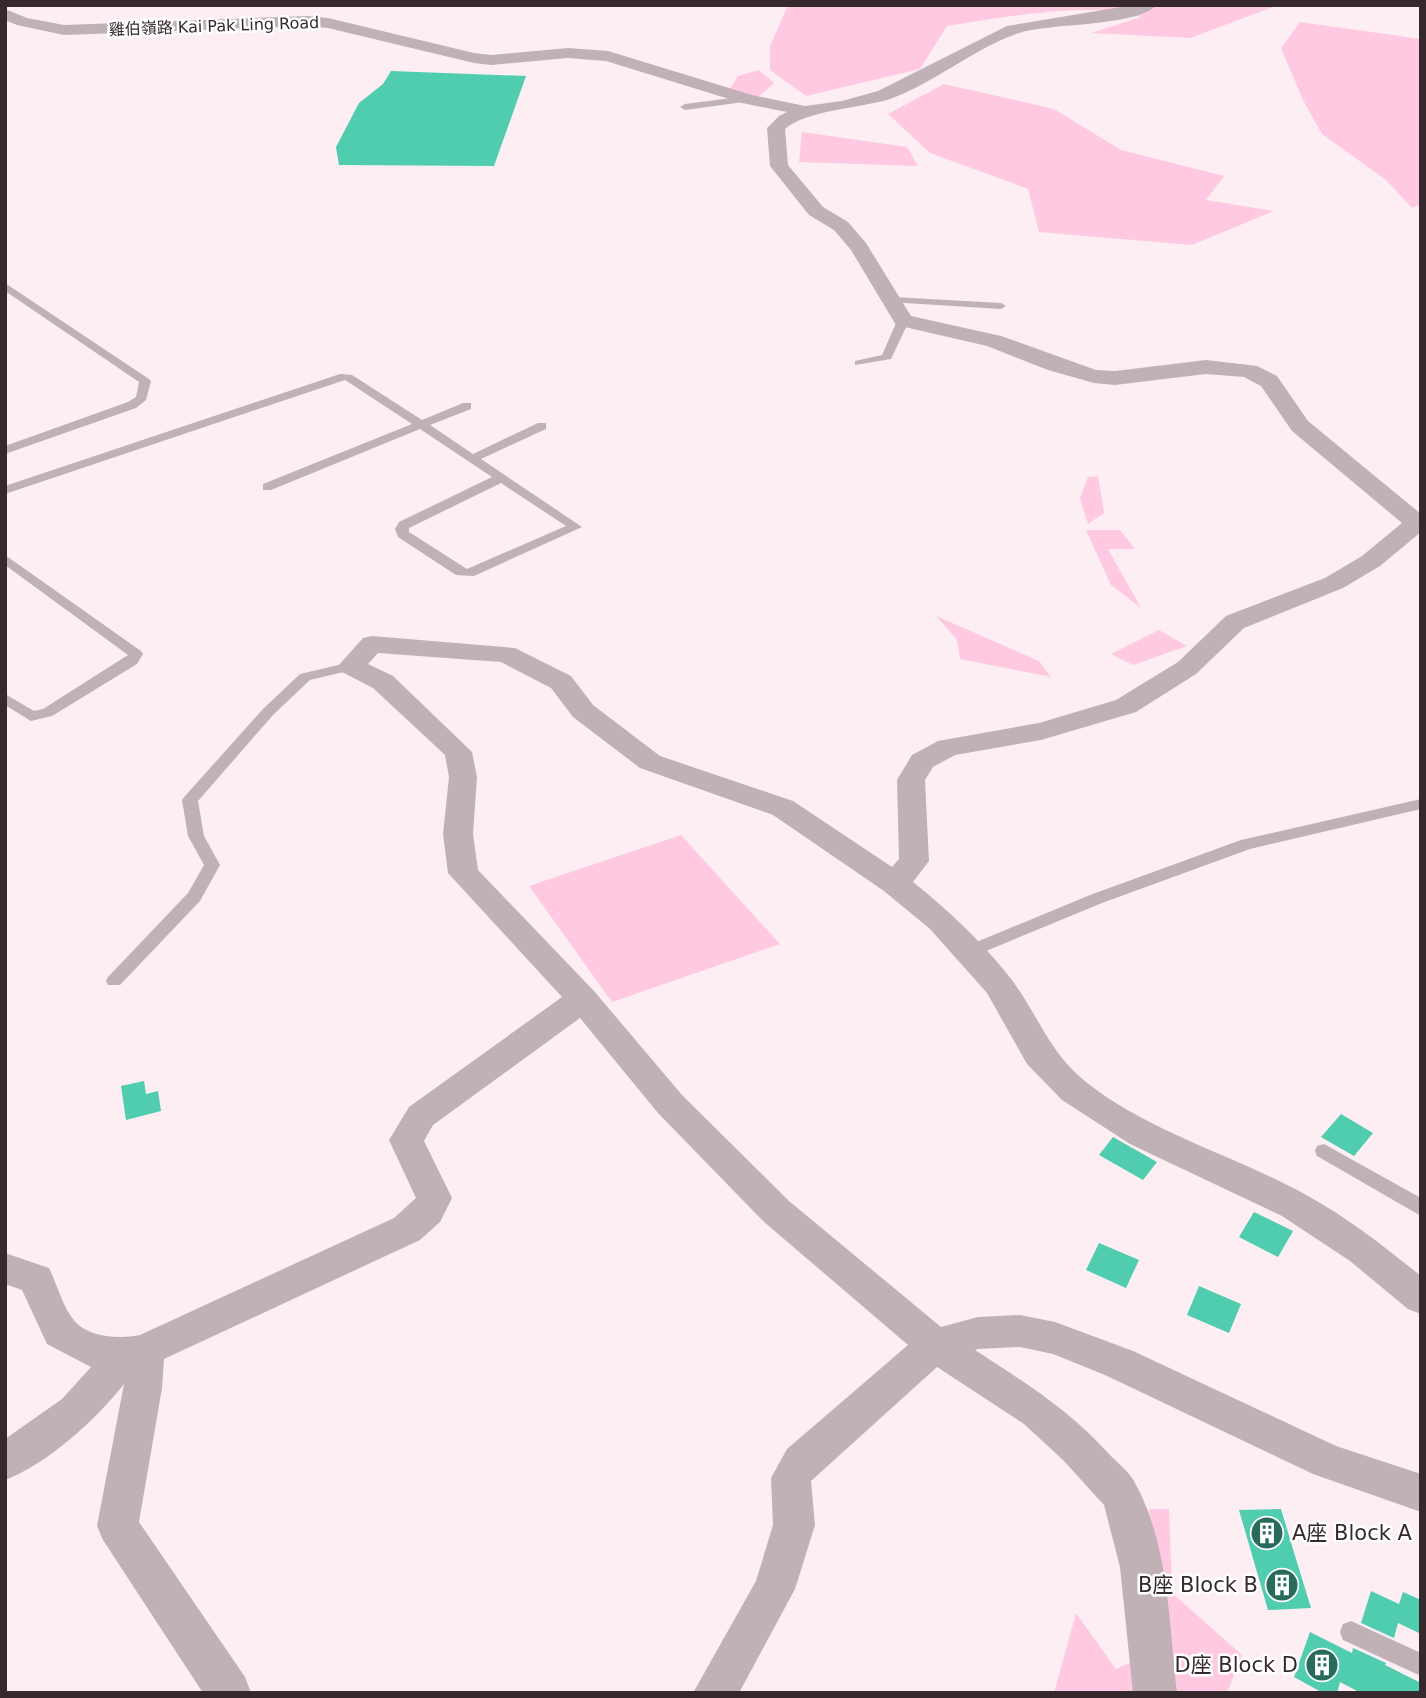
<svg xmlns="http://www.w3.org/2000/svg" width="1426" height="1698" viewBox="0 0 1426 1698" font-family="'DejaVu Sans','Noto Sans SC',sans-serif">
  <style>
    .green { fill: #ffcae1 }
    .building { fill: #50ccaf }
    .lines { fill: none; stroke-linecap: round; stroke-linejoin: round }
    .service { fill: #c0b1b7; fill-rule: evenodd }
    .minor { fill: #c0b1b7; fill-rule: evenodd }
    .labels { text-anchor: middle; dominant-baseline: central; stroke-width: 5; stroke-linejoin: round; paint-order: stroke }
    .far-street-label { font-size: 16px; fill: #36292e; stroke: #fff }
    .near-poi-label { font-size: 21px; fill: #36292e; stroke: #fff; text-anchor: end }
  </style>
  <rect width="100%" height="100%" fill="#fceef3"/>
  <path class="green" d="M788 5H1278L1190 38 1091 33 1141 17C1092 0 1000 18 947 26L920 69 806 96 770 70V46Z
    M1300 22 1421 39V204L1412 208 1386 180 1322 134 1303 100 1281 48Z
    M759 70 774 83 758 97 730 89 738 76Z
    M944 84 1054 109 1121 150 1224 176 1206 200 1274 211 1192 245 1039 232 1028 189 930 153 888 114Z
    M802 132 907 147 918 166 799 162Z
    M1098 476 1104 513 1088 524 1080 498 1088 477Z
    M1086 530H1120L1135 549H1108L1141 608 1111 585Z
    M936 616 1039 661 1051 677 960 659 957 640Z
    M1159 630 1187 646 1133 665 1111 654Z
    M681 835 780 944 612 1002 529 886Z
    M1149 1509H1169L1172 1593 1242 1655 1227 1693H1054L1076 1613 1116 1669 1168 1645Z"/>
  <path class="building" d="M391 71 526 76 494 166 339 165 336 147 359 103 383 84Z
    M144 1081 146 1094 158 1091 161 1111 126 1120 121 1086Z
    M1341 1114 1373 1133 1354 1156 1321 1137Z
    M1113 1137 1157 1162 1143 1180 1099 1155Z
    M1254 1212 1293 1231 1278 1257 1239 1237Z
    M1099 1243 1139 1260 1126 1288 1086 1270Z
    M1199 1286 1241 1304 1229 1333 1187 1315Z
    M1281 1509 1296 1559 1311 1608 1268 1610 1239 1510Z
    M1371 1591 1399 1604 1403 1592 1421 1600V1634L1398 1623 1394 1638 1361 1623Z
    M1310 1632 1352 1653 1353 1648 1386 1663 1385 1665 1421 1683V1693H1361L1340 1682 1337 1693H1323L1294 1677Z"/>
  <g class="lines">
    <path class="service" d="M748 96 751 97V101L685 110 680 107 685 104Z
      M5 283 149 379 151 381 146 400 136 408 5 454V446L128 402 136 397 139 382 5 291Z
      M893 297 1001 303 1006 306 1001 309 889 302 888 300Z
      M903 318 909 321 891 359 855 365V361L882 355 897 321Z
      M340 374 352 375 422 420 463 403H471V409L430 425 473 454 538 423H546V429L481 459 582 527 474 576 456 575 398 537 395 529 399 522 492 477 420 429 271 490H263V484L412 424 345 380 5 494V486ZM501 483 566 526 467 569 409 532V528Z
      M5 555 141 651 143 654 137 664 52 716 31 721 5 705V694L34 711 43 709 128 655 5 565Z
      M351 662 356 663 358 666 356 669 310 680 273 715 198 801 204 836 220 865 200 901 120 985H108L106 981 108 977 188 893 204 865 188 836 182 800 185 796 263 709 300 674Z
      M1421 799V809L1250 849 1102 903 974 956H962L960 952 962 948 1090 895 1241 840Z
      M1324 1144 1421 1198V1216L1317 1156 1315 1151 1317 1146Z
      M1351 1621 1421 1653V1676L1343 1640 1340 1632 1343 1624Z"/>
    <path class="minor" d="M1133 5H1157C1134 28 1049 22 1016 34 971 50 932 85 887 100 858 108 805 111 785 129L788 165 823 207 848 222 866 243 911 316 1001 336 1096 370 1115 371 1206 360 1257 366 1277 376 1308 421 1421 514V532L1380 566 1343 588 1244 628 1196 674 1136 712 1041 740 955 755 933 767 925 780 929 861 913 882C948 910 980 940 1008 975 1037 1011 1047 1051 1086 1082 1150 1133 1237 1156 1308 1196 1348 1218 1385 1247 1421 1276V1314L1408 1309 1350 1261 1282 1216 1130 1144 1062 1100 1027 1064 987 993 930 929 884 891 773 815 640 768 573 717 551 688 501 662 378 653 368 664 393 676 472 752 477 777 473 834 478 870 594 991 682 1095 789 1201 941 1327 978 1317 1020 1315 1055 1322 1133 1351 1336 1446 1421 1474V1512L1313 1474 1105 1375 1053 1354 1020 1347 978 1349 975 1350C1027 1384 1068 1409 1110 1455 1119 1464 1130 1473 1135 1483 1169 1544 1169 1625 1177 1693H1133L1120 1567 1104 1505 1063 1460 1024 1424 937 1367 811 1481 815 1525 795 1589 739 1693H693L756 1581 773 1525 771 1478 787 1449 908 1345 763 1221 658 1113 580 1018 433 1125 424 1141 452 1198 440 1222 420 1240 164 1359 162 1388 139 1522 245 1677 251 1693H203L103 1540 97 1526 124 1384C97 1419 46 1465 5 1480V1439L62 1399 91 1367 47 1344 22 1290 5 1284V1253L49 1268C57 1284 62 1305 73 1319 87 1338 120 1339 140 1335L394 1218 416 1198 389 1140 409 1107 562 997 448 873 443 834 449 777 445 755 373 688 342 672 338 666 363 638 372 636 515 648 571 676 593 705 660 756 793 801 892 867 899 859 897 780 912 755 938 741 1039 723 1116 700 1178 662 1226 616 1325 578 1362 556 1402 523 1292 431 1261 386 1244 377 1206 374 1115 385 1094 383 1048 370 987 346 896 325 851 250 834 230 809 215 770 166 767 128 779 116 787 112 742 103 606 61 568 58 491 65 474 63 328 28 307 26 64 35 17 25 5 20V9L27 18 64 25 307 16 328 18 474 53 491 55 568 48 608 51 752 95 805 106 842 101 878 91 1007 26Z"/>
  </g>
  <defs>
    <symbol id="building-disc" viewBox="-11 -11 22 22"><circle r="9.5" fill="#296b5b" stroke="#fff"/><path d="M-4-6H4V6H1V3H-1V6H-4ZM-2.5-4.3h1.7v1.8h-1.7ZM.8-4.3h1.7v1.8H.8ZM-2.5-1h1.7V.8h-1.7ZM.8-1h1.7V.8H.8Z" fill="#fff"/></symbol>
  </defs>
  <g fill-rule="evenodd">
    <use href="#building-disc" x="1248" y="1514" width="38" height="38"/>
    <use href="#building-disc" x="1263" y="1566" width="38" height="38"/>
    <use href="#building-disc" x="1303" y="1646" width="38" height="38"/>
  </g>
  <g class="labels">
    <g class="far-street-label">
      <text transform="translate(214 26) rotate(-2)">雞伯嶺路 Kai Pak Ling Road</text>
    </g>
    <g class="near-poi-label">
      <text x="1292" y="1533" text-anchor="start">A座 Block A</text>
      <text x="1258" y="1585">B座 Block B</text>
      <text x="1298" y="1665">D座 Block D</text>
    </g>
  </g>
  <rect width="1426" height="1698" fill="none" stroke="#36292e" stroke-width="14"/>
</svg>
